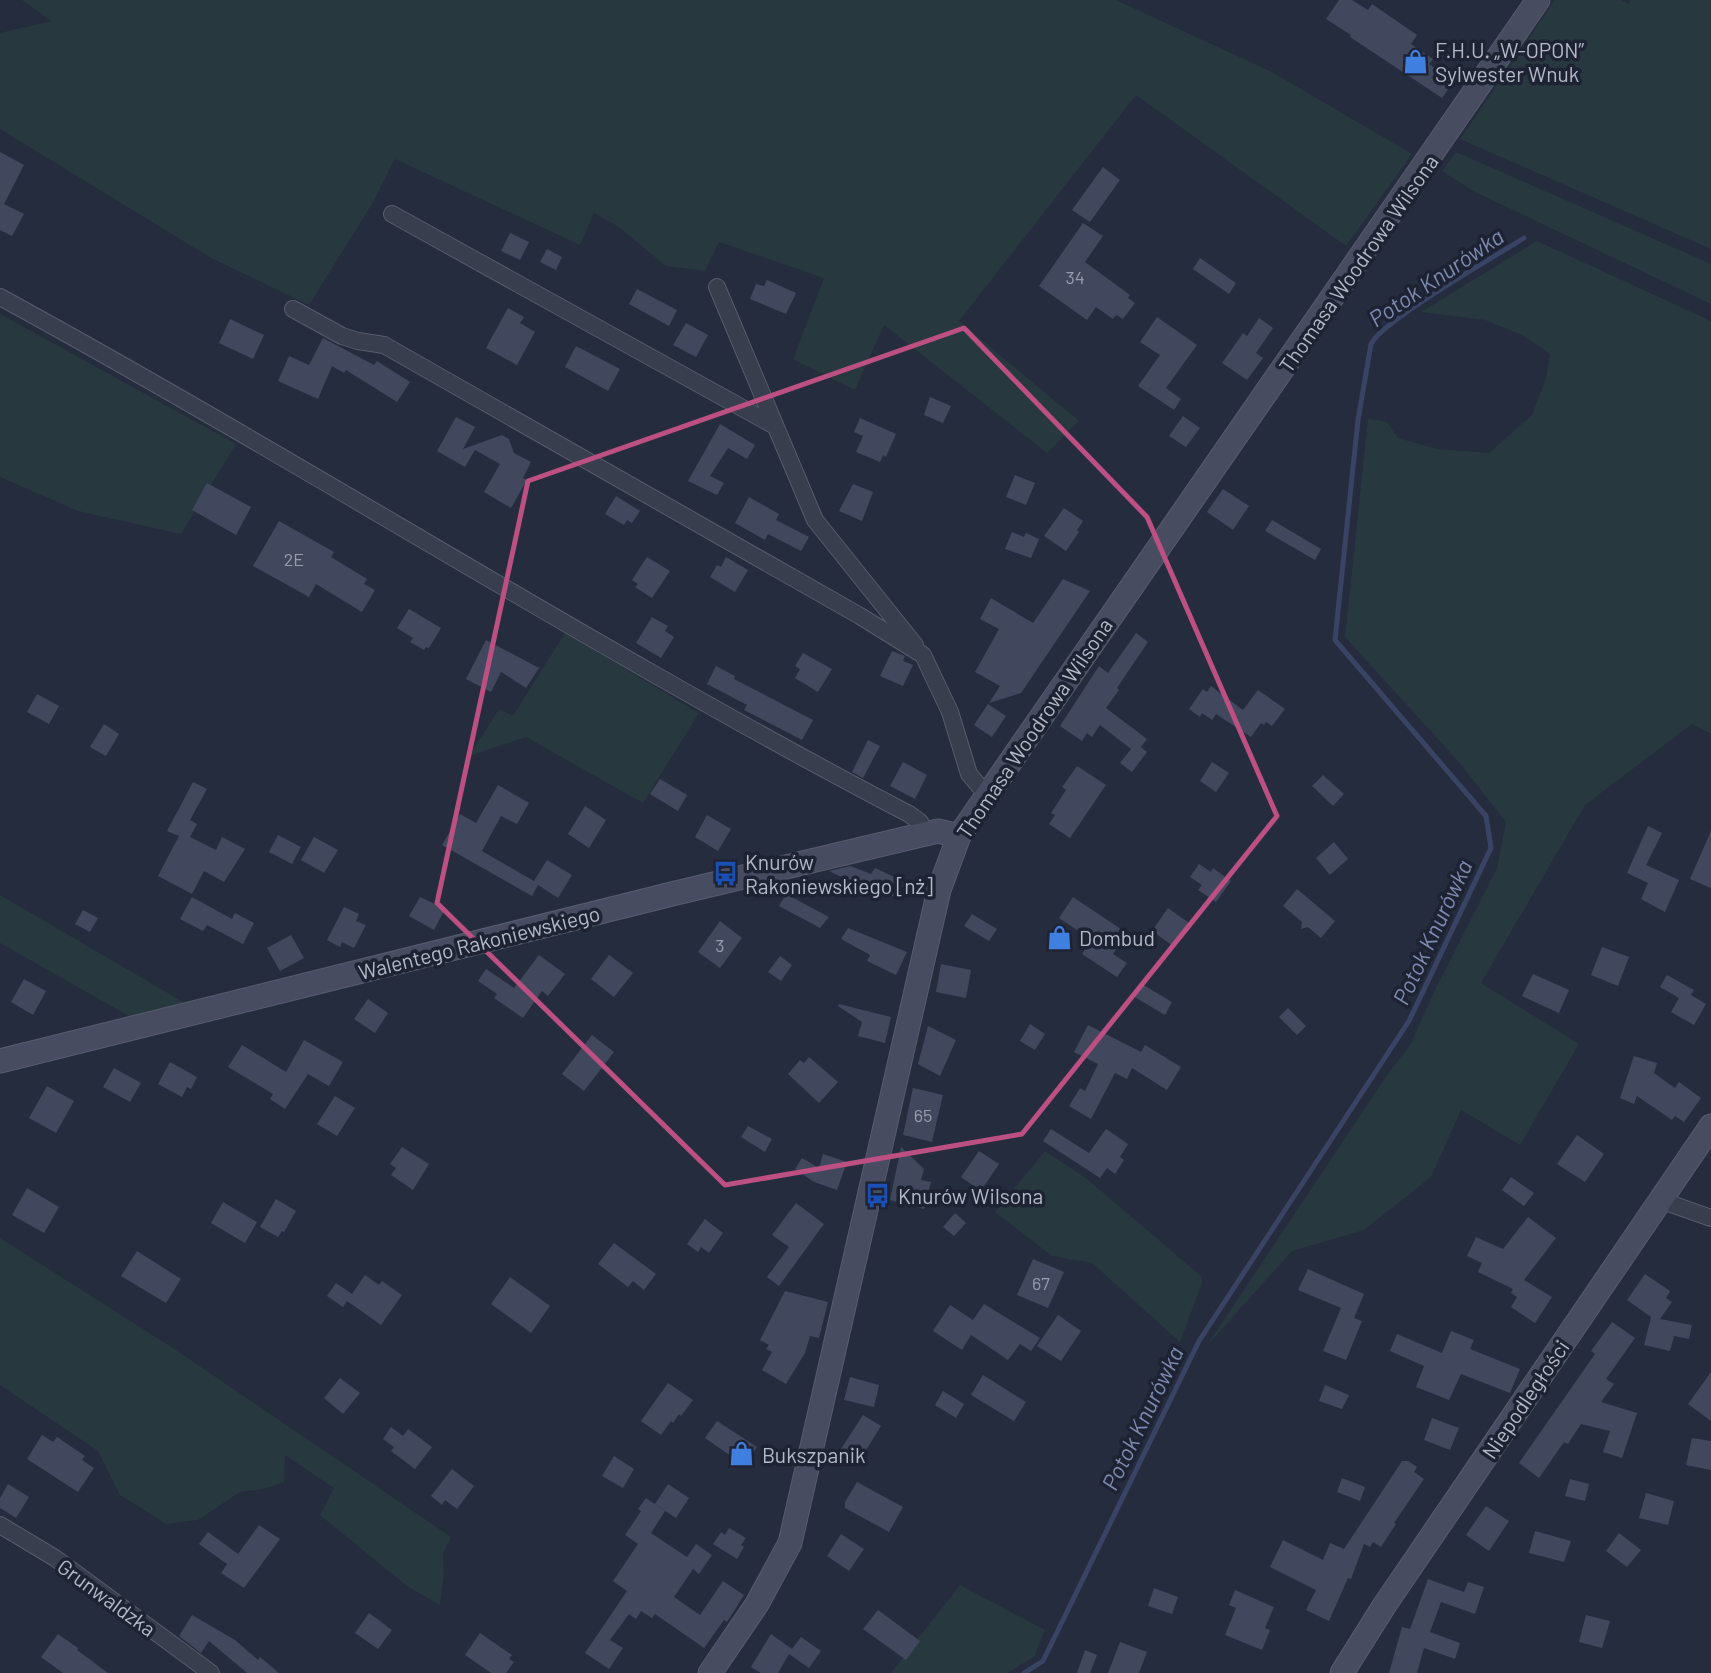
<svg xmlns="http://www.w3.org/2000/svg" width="1711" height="1673" viewBox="0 0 1711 1673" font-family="Barlow,sans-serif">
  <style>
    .green { fill: #27383f }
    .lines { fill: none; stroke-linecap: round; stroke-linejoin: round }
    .stream { stroke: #394465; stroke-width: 5 }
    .building { fill: #41485e }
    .street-casing { stroke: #575c6c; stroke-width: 18 }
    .secondary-casing { stroke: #575c6c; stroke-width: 25 }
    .street { stroke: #393e4e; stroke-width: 16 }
    .secondary { stroke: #474c61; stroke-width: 23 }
    .marked { fill: none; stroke: #bd5082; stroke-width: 5; stroke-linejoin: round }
    .labels { text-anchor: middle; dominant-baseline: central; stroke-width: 7; stroke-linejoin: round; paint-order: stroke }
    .number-label { font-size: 18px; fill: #989dae }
    .poi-label { font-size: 21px; fill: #b5b9c9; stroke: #1e2333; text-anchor: start }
    .street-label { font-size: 21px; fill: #b5b9c9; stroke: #1e2333 }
    .water-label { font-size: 23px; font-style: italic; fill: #7d8bb0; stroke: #1e2333 }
  </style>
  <rect width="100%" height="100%" fill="#252c3e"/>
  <path class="green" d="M22 0H1116L1272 72 1412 154 1346 246 1136 95 959 321 1079 421 1047 453 884 325 855 390 793 359 824 278 719 242 705 271 666 266 619 227 594 213 580 245 395 159 372 204 309 305 211 258 0 129V33L51 21Z
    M1555 0H1621L1628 4 1631 0H1711V249L1460 139Z
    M1456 152 1711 264V304L1473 191 1442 171Z
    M1537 241 1711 321V734L1692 724 1585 805 1481 983 1579 1044 1520 1145 1461 1110 1431 1177 1364 1230 1292 1251 1206 1347 1385 1078 1410 1045 1435 990 1497 868 1506 822 1458 761 1345 637 1368 419 1387 422 1398 438 1437 449 1489 453 1532 415 1546 378 1550 354 1522 335 1485 320 1421 312Z
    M0 314 236 444 181 534 78 511 0 477Z
    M565 633 699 713 643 803 526 737 469 756 499 709 513 716Z
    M0 895 190 1006 134 1019 0 943Z
    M1045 1151 1086 1178 1202 1277V1283L1180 1342 1092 1263 1052 1256 995 1212Z
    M0 1238 176 1350 451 1537 443 1553 444 1574 440 1605 407 1586 320 1515 334 1488 285 1455 284 1482 263 1489 240 1492 198 1520 166 1524 120 1495 98 1451 0 1385Z
    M960 1585 1045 1630 1034 1657 1007 1673H891Z"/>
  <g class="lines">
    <path class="stream" d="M1024 1673 1043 1661 1199 1341 1409 1021 1491 848 1486 816 1335 640 1358 420 1371 344C1383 320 1496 256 1524 238"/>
  </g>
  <path class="building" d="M1339 0H1352L1368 10 1372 4 1417 35 1411 44 1433 59 1429 64 1454 81 1442 98 1350 37 1351 35 1326 19Z
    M0 152 24 165 4 204 24 214 12 236 0 230Z
    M1103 167 1120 180 1090 222 1072 210Z
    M1083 223 1103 236 1085 262 1130 295 1128 298 1135 303 1123 319 1116 315 1113 319 1096 307 1087 320 1039 286Z
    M510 233 529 242 520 260 501 251Z
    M547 249 562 257 556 270 540 262Z
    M1200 258 1236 283 1229 294 1193 269Z
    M767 280 796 293 786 314 750 299 756 284 764 286Z
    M637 289 677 310 669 326 629 304Z
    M508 308 524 317 520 323 535 332 517 365 486 348Z
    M1157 317 1197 345 1166 388 1181 399 1174 410 1138 386 1160 355 1140 342Z
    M1259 318 1273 328 1256 353 1263 358 1247 380 1222 363 1243 333 1247 336Z
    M230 319 264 335 253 359 219 343Z
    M686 323 708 335 696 357 673 345Z
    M323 338 374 365 377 361 410 382 397 402 346 370 344 373 332 366 318 399 278 381 289 356 309 365Z
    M576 346 620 369 608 391 565 367Z
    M930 397 951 406 943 423 924 415Z
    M1183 416 1200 428 1186 447 1169 436Z
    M456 417 475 427 463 449 502 435 509 439 514 453 531 462 523 478 527 480 511 508 484 492 500 464 475 450 465 467 437 451Z
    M860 418 896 434 886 457 883 455 880 462 856 452 863 436 854 432Z
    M720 424 755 445 747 459 728 448 710 476 724 483 717 495 688 481Z
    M1015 475 1035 483 1026 505 1006 497Z
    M207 483 251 507 236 535 192 510Z
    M853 484 873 492 862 521 839 511Z
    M1223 489 1249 506 1233 530 1207 512Z
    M616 496 640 511 632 523 627 520 624 525 605 514Z
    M749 497 779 514 776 520 809 537 801 551 768 534 765 540 735 523Z
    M1064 508 1083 521 1077 530 1079 532 1066 551 1044 536Z
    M1272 520 1321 549 1315 560 1265 531Z
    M279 521 334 552 331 557 367 579 364 584 375 590 362 612 316 584 309 597 253 566Z
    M1012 532 1024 537 1026 533 1039 539 1031 558 1005 549Z
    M647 557 670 571 652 598 635 587 638 584 632 580Z
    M726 557 748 570 735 592 710 577 717 565 721 567Z
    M1063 579 1090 591 1021 693 989 703 1000 686 975 672 999 629 980 619 991 598 1033 623Z
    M409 609 441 628 429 648 426 647 424 650 410 642 413 638 397 628Z
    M652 617 668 626 665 631 674 637 661 658 636 643Z
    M1136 633 1148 642 1117 688 1119 690 1106 708 1147 739 1141 747 1147 752 1132 772 1120 763 1131 749 1100 725 1092 737 1087 733 1082 741 1060 726 1099 666 1108 673Z
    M486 640 539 668 526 688 501 672 491 692 466 679Z
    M892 651 905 656 903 661 913 665 903 686 880 676Z
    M803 653 832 669 818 692 795 678 800 669 795 666Z
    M716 666 735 676 734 679 813 720 802 740 744 710 747 705 707 684Z
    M1211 686 1243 710 1258 690 1285 709 1272 726 1266 722 1264 725 1261 723 1251 737 1216 714 1212 720 1202 713 1200 717 1189 709 1203 689 1207 692Z
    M37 694 59 706 49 724 27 712Z
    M988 704 1006 716 992 737 974 725Z
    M104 724 119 734 106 756 90 747Z
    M868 740 880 746 863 778 852 772Z
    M903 762 927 775 915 799 890 786Z
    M1212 762 1229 773 1216 792 1200 781Z
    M1077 766 1106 785 1070 838 1049 824 1055 815 1051 813 1066 790 1062 787Z
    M1323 775 1344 794 1333 806 1312 786Z
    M660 779 687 795 678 811 650 794Z
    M193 782 207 789 190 820 197 824 190 837 216 850 222 837 245 849 224 882 204 871 192 894 158 876 179 836 167 831Z
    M498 785 529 803 517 824 501 816 482 851 534 881 547 860 572 875 558 898 538 885 532 896 442 845 460 814 476 823Z
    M585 806 606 820 589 848 568 834Z
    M707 815 731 829 718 851 695 837Z
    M1648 826 1662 833 1646 865 1679 880 1665 912 1641 899 1648 883 1627 873Z
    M1711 831V888L1690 879Z
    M278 835 301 847 292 864 269 852Z
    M314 837 338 850 324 873 301 860Z
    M1334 842 1348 859 1330 875 1316 858Z
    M1199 864 1211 872 1213 868 1231 881 1216 902 1198 890 1202 885 1190 877Z
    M850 866 871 874 875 868 905 882 897 898 878 889 876 894 829 871Z
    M1297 889 1335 921 1321 938 1308 927 1301 929 1302 922 1283 906Z
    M786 894 829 917 820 928 779 906Z
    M192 897 232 919 235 913 254 923 243 944 207 925 203 931 180 919Z
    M420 897 445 909 434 930 409 916Z
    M1073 897 1127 933 1113 954 1127 963 1117 977 1082 954 1092 940 1059 918Z
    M344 907 359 914 356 921 366 925 354 948 342 942 340 947 327 940Z
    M1168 908 1189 923 1173 946 1152 931Z
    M83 910 98 918 90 932 75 924Z
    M972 914 997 929 989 941 964 926Z
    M720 921 742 938 720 968 698 952Z
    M848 928 907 952 896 975 867 961 870 955 841 939Z
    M291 935 304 958 280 971 267 948Z
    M1602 947 1629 957 1618 986 1591 975Z
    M539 955 565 974 548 996 542 991 523 1018 494 998 497 994 478 981 486 969 514 988Z
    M609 955 633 973 614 997 591 979Z
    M780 956 792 965 781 981 768 972Z
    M941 964 971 970 966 998 936 992Z
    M1533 974 1569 990 1559 1013 1522 996Z
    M1667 975 1694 990 1691 995 1706 1004 1694 1025 1671 1012 1679 998 1660 987Z
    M24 979 46 991 33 1015 11 1002Z
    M1140 983 1172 1002 1165 1015 1133 996Z
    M368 999 388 1013 375 1033 354 1019Z
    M839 1004 891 1017 885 1043 858 1036 862 1022 838 1006Z
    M1288 1008 1306 1026 1297 1035 1279 1017Z
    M1030 1024 1045 1034 1035 1050 1020 1041Z
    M1088 1025 1141 1052 1145 1045 1181 1067 1167 1090 1132 1068 1127 1079 1115 1073 1091 1119 1069 1106 1080 1088 1085 1091 1098 1064 1074 1052Z
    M928 1026 956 1040 940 1076 918 1064Z
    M592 1035 614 1052 584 1091 562 1074Z
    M304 1040 343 1062 329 1086 308 1074 285 1109 270 1099 273 1094 228 1067 242 1045 286 1072Z
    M1634 1056 1657 1063 1654 1073 1675 1088 1679 1082 1701 1098 1684 1122 1675 1116 1672 1120 1637 1096 1634 1104 1620 1098Z
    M809 1057 838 1082 819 1103 788 1074 800 1060 804 1063Z
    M170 1062 197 1077 191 1089 187 1087 182 1097 158 1084Z
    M114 1068 141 1083 130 1102 103 1087Z
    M47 1086 74 1101 56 1133 29 1118Z
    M913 1088 943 1095 932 1142 903 1135Z
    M335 1096 355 1108 337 1136 317 1124Z
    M748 1126 772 1139 765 1152 741 1137Z
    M1051 1129 1089 1153 1106 1129 1128 1144 1120 1157 1124 1160 1115 1174 1107 1168 1100 1178 1043 1141Z
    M1577 1135 1604 1154 1585 1182 1557 1164Z
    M402 1147 429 1164 413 1190 391 1175 396 1168 390 1164Z
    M901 1147 924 1169 921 1180 931 1182 924 1209 890 1200Z
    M979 1151 999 1164 981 1191 961 1177Z
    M823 1154 847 1162 837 1190 814 1182 795 1169 802 1158 819 1168Z
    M1511 1177 1534 1193 1524 1206 1502 1190Z
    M27 1188 59 1207 44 1233 12 1215Z
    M276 1199 296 1211 284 1232 282 1231 278 1237 260 1227Z
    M223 1202 257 1222 245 1243 211 1223Z
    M796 1203 824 1224 779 1286 767 1277 789 1247 772 1235Z
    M955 1213 966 1223 954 1236 943 1227Z
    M1528 1217 1556 1238 1524 1280 1552 1297 1535 1323 1511 1307 1517 1297 1511 1293 1513 1289 1478 1272 1482 1263 1467 1256 1476 1237 1503 1249Z
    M705 1219 723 1233 709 1253 701 1247 698 1252 687 1244Z
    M614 1243 656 1274 644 1290 633 1281 628 1287 598 1264Z
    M137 1251 181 1279 166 1303 121 1276Z
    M1033 1259 1064 1272 1048 1308 1017 1295Z
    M1308 1269 1364 1294 1354 1318 1362 1321 1346 1360 1323 1351 1341 1308 1298 1290Z
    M1645 1274 1670 1291 1666 1298 1672 1302 1660 1319 1692 1325 1689 1339 1674 1336 1670 1351 1644 1345 1651 1317 1627 1300Z
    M365 1275 379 1285 382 1281 402 1295 381 1325 347 1301 349 1298 343 1307 327 1296 336 1283 352 1294Z
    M510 1277 550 1306 531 1333 491 1304Z
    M785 1291 828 1302 819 1338 810 1336 805 1353 786 1384 762 1370 772 1352 766 1349 769 1345 760 1340Z
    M984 1304 1040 1338 1031 1351 1020 1344 1008 1360 971 1335 962 1350 933 1331 950 1305 973 1320Z
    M1058 1315 1081 1331 1061 1361 1037 1346Z
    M1612 1322 1635 1338 1606 1379 1614 1384 1601 1402 1637 1413 1622 1458 1603 1452 1610 1431 1581 1424 1568 1444 1564 1442 1539 1478 1519 1463 1595 1354 1591 1351Z
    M1451 1331 1474 1340 1470 1349 1520 1369 1510 1393 1461 1374 1449 1400 1416 1387 1424 1366 1390 1351 1397 1334 1442 1353Z
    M1711 1372V1421L1688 1404Z
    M983 1375 1026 1402 1014 1421 971 1395Z
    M850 1377 879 1385 874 1407 844 1400Z
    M340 1378 360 1393 343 1414 324 1398Z
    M668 1383 693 1400 681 1416 679 1414 673 1423 671 1421 661 1435 641 1421Z
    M1325 1385 1349 1395 1342 1409 1319 1401Z
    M943 1391 964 1404 956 1418 935 1405Z
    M863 1415 881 1426 860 1460 841 1449Z
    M1432 1418 1459 1428 1450 1450 1424 1440Z
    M717 1421 757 1447 745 1466 705 1438Z
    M391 1427 403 1436 408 1429 432 1447 415 1469 391 1451 394 1447 383 1439Z
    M42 1435 53 1442 57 1437 85 1456 82 1460 94 1468 78 1492 27 1459Z
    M1692 1438 1711 1441V1470L1686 1465Z
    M614 1456 634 1469 623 1488 602 1476Z
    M1402 1461H1408L1417 1467 1414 1472 1424 1479 1394 1523 1396 1524 1381 1547 1373 1542 1370 1547 1364 1544 1351 1579 1348 1578 1329 1621 1306 1610 1316 1590 1270 1567 1283 1540 1323 1560 1330 1543 1344 1549Z
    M452 1469 474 1486 457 1509 445 1500 442 1505 431 1496Z
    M1342 1478 1365 1487 1360 1501 1337 1492Z
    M1570 1479 1589 1484 1585 1501 1565 1496Z
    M857 1482 903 1507 889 1532 845 1508V1502Z
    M8 1484 29 1497 16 1518 0 1508V1498Z
    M668 1484 689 1498 676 1518 655 1504Z
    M1646 1493 1674 1501 1668 1525 1639 1518Z
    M646 1498 665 1511 651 1533 687 1557 696 1544 712 1555 699 1574 693 1569 674 1597 700 1615 723 1581 744 1595 727 1622 724 1620 704 1648 655 1614 652 1618 641 1611 636 1619 629 1614 610 1640 623 1648 609 1669 585 1653 627 1591 613 1581 638 1544 625 1535 641 1511 638 1509Z
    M1486 1506 1509 1521 1489 1551 1466 1535Z
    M259 1525 280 1539 244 1588 221 1573 227 1564 199 1544 208 1532 238 1554Z
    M729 1528 746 1538 741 1545 744 1547 737 1559 713 1544 721 1532 725 1535Z
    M1535 1531 1571 1541 1564 1562 1529 1553Z
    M1619 1533 1641 1550 1627 1567 1606 1551Z
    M841 1534 864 1549 849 1571 827 1556Z
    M1428 1579 1464 1592 1468 1582 1484 1587 1475 1614 1441 1602 1430 1632 1460 1643 1455 1659 1424 1648 1417 1673H1389L1402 1627 1410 1629Z
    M1154 1588 1178 1597 1172 1614 1148 1606Z
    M1235 1590 1274 1607 1265 1628 1270 1630 1262 1650 1225 1635 1236 1608 1229 1605Z
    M878 1610 920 1641 906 1660 863 1629Z
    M369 1613 392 1630 378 1649 355 1633Z
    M192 1615 235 1640 258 1660 260 1657 279 1673H247L209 1641 201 1653 179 1636Z
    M1586 1615 1610 1621 1602 1648 1579 1642Z
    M480 1633 512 1655 509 1659 514 1662 506 1673H491L465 1655Z
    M58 1634 78 1648 77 1650 108 1673H63L41 1657Z
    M771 1634 792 1649 801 1637 821 1651 809 1668 789 1654 778 1673H761L751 1667Z
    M1120 1642 1147 1652 1139 1673H1108Z
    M1085 1650 1097 1655 1090 1673H1077Z"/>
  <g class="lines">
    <defs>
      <path id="street" d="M392 214 773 425
        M717 287 815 520 915 645
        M0 297C306 464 600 653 909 814L920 822 926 834
        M293 309 342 336 358 341 384 345 860 616 923 655 950 712 969 774 986 794
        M1660 1200 1711 1218
        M0 1525 55 1558 211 1673"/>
      <path id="secondary" d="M0 1061 676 893 904 839 938 831 959 836
        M710 1673 757 1604 790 1543 939 890 959 836 1538 0
        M1342 1673 1384 1606 1711 1126"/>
    </defs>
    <use href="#street" class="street-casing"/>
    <use href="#secondary" class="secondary-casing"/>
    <use href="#street" class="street"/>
    <use href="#secondary" class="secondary"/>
  </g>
  <path class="marked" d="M964 328 1147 517 1277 816 1022 1134 725 1185 437 903 528 481Z"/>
  <defs>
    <symbol id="shop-bare" viewBox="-9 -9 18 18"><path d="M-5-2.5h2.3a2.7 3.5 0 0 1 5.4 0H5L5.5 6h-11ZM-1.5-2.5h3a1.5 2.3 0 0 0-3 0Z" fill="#3f7fe0" stroke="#1e2333" stroke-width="2.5" paint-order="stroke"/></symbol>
    <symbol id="bus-bare" viewBox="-9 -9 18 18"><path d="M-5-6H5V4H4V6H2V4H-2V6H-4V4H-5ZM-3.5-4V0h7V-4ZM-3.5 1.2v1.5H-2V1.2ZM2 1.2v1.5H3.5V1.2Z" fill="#1a4fb4" stroke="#1e2333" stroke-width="2.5" paint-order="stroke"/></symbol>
  </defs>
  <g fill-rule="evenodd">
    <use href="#shop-bare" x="1398" y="44" width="35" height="35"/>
    <use href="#bus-bare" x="708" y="856" width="35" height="35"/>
    <use href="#shop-bare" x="1042" y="920" width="35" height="35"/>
    <use href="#bus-bare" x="860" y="1178" width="35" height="35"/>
    <use href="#shop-bare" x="724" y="1436" width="35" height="35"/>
  </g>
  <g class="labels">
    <g class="number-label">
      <text x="1075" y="277">34</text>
      <text x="294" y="559">2E</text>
      <text x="720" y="945">3</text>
      <text x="923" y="1115">65</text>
      <text x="1041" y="1283">67</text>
    </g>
    <g class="poi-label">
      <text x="1435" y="49">F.H.U. „W-OPON”<tspan x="1435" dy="24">Sylwester Wnuk</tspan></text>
      <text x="745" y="861">Knurów<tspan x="745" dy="24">Rakoniewskiego [nż]</tspan></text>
      <text x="1079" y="937">Dombud</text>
      <text x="898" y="1195">Knurów Wilsona</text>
      <text x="762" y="1454">Bukszpanik</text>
    </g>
    <g class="street-label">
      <text transform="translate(1358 263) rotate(-55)">Thomasa Woodrowa Wilsona</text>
      <text transform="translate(1034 728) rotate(-56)">Thomasa Woodrowa Wilsona</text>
      <text transform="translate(479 942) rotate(-14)">Walentego Rakoniewskiego</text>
      <text transform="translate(1525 1399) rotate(-56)">Niepodległości</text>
      <text transform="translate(107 1597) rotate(36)">Grunwaldzka</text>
    </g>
    <g class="water-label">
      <text transform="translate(1436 277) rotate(-34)">Potok Knurówka</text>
      <text transform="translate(1432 932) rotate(-65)">Potok Knurówka</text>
      <text transform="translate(1142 1418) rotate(-64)">Potok Knurówka</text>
    </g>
  </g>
</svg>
